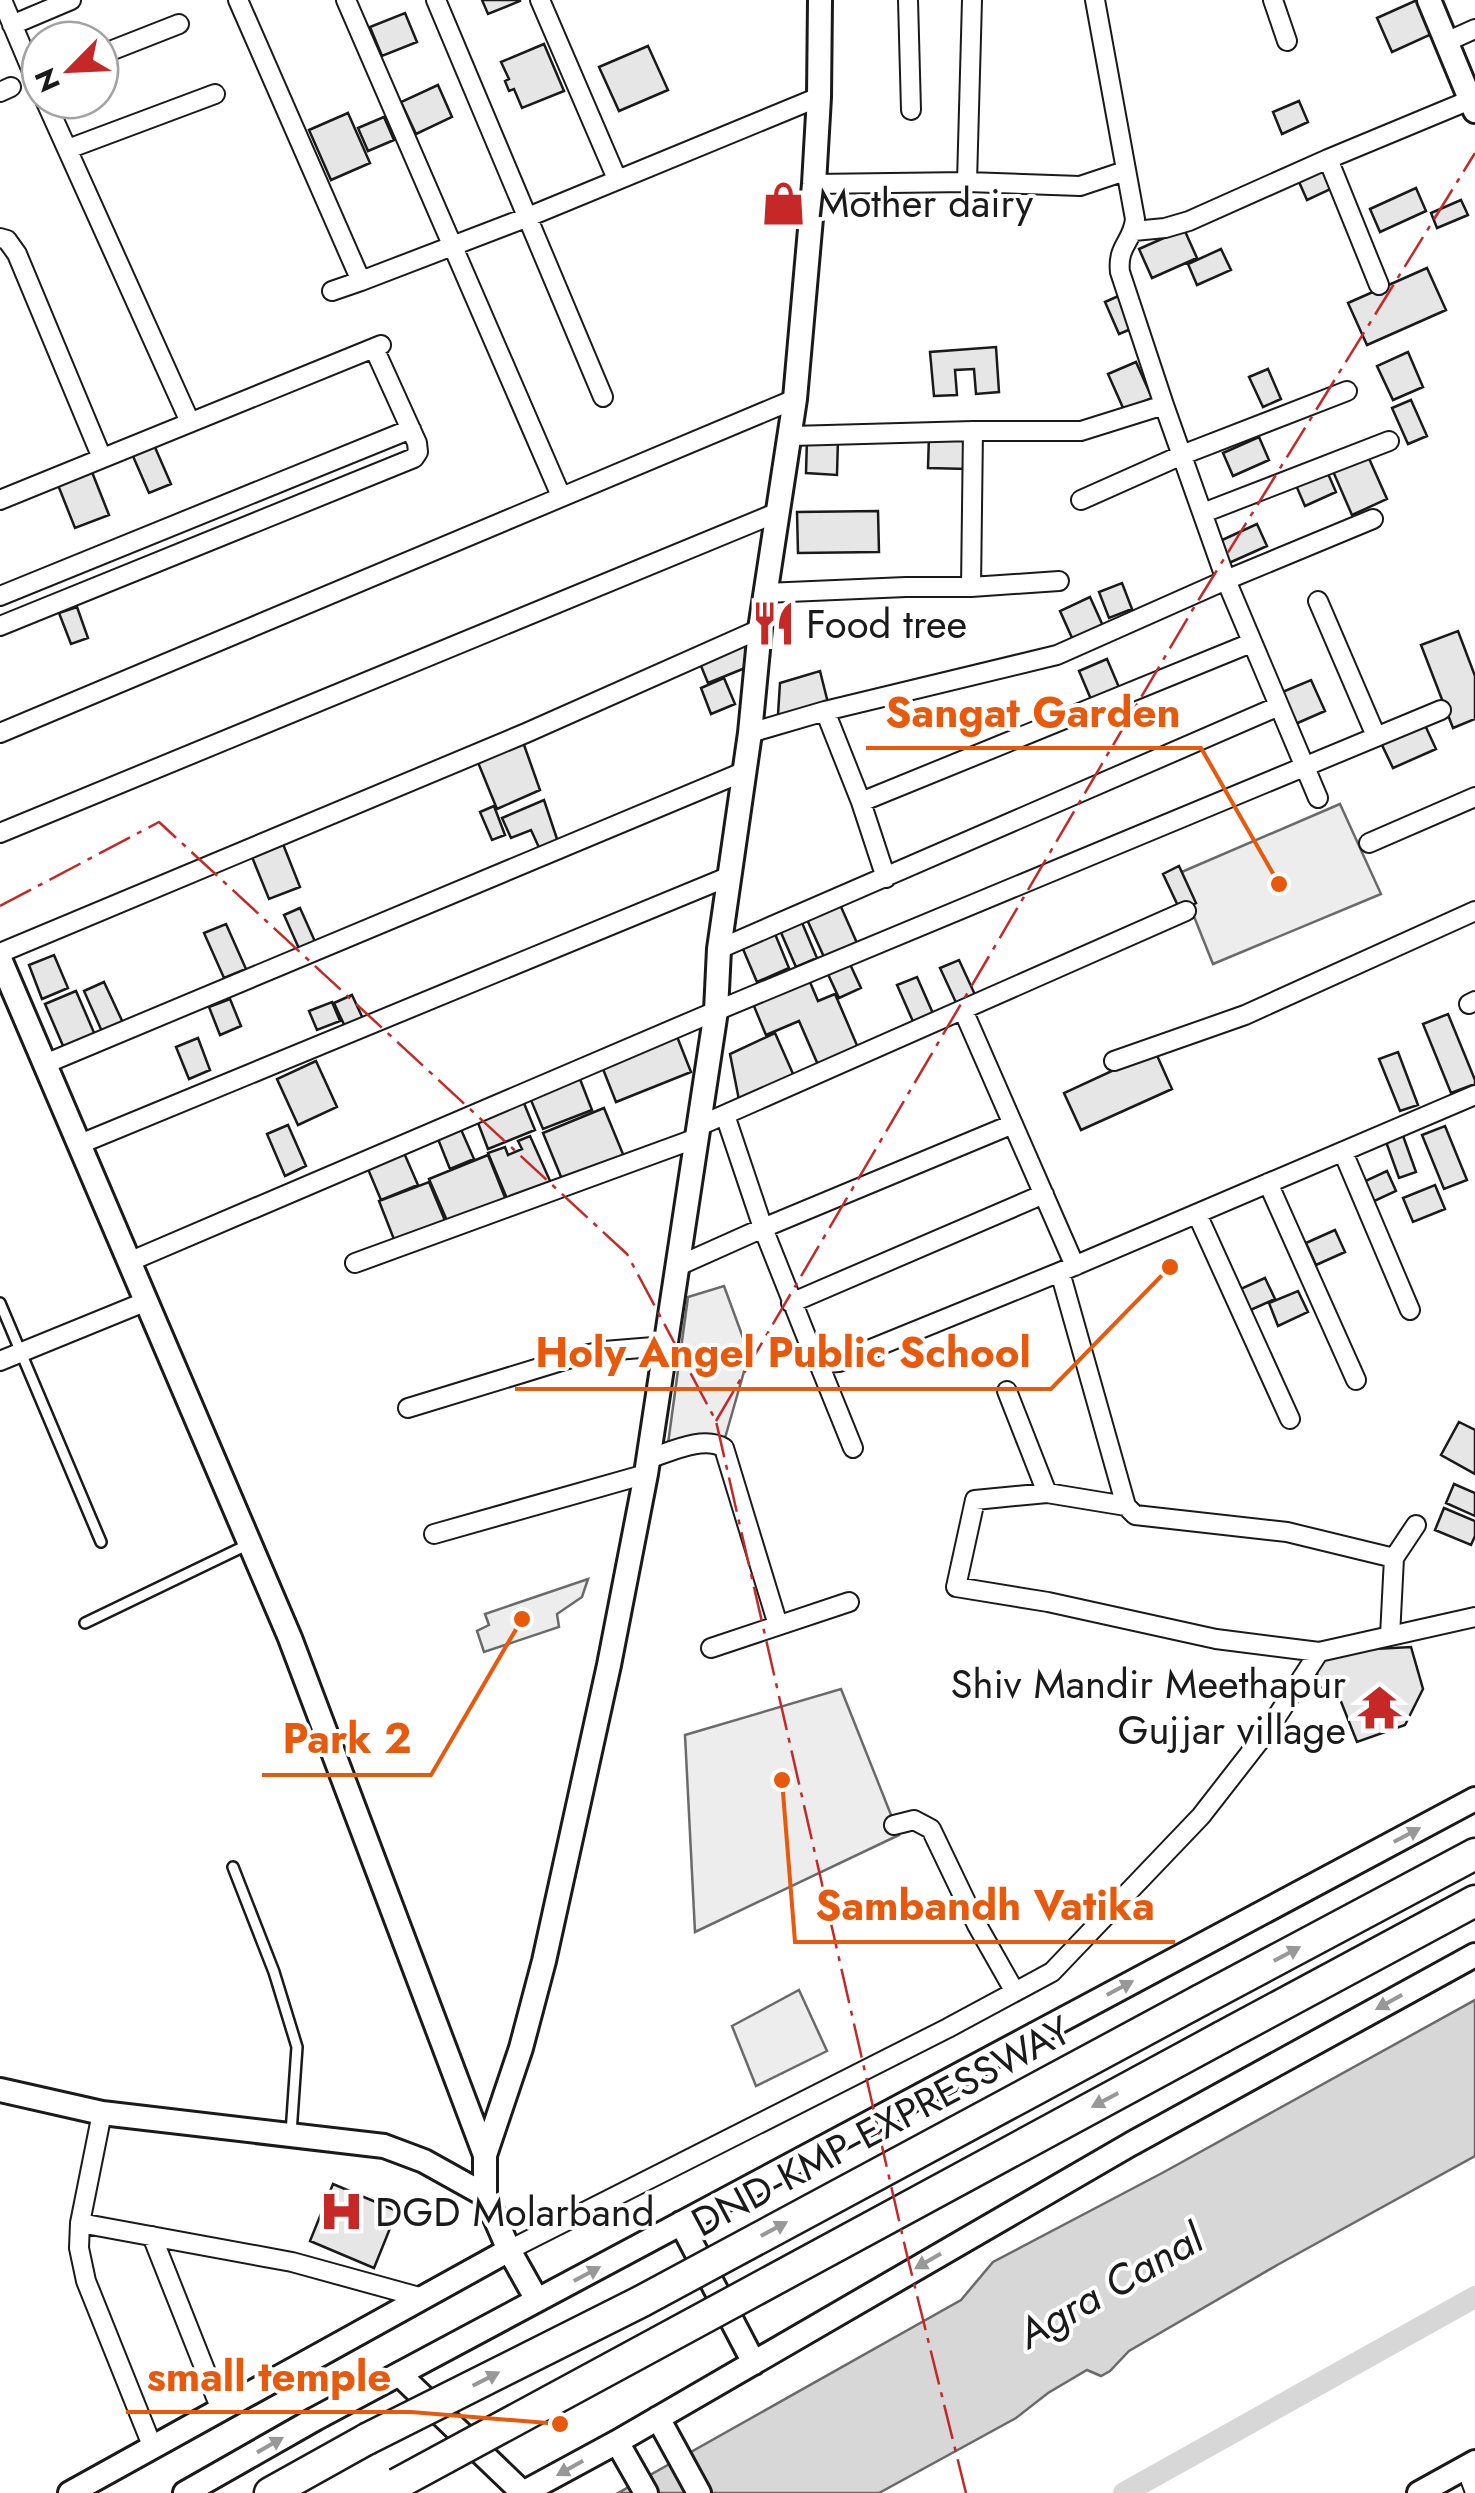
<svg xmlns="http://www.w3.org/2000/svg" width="1475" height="2493" viewBox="0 0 1475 2493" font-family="Jost,sans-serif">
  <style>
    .built { fill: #ededed; stroke: #6a6a6a; stroke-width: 2.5 }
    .water { fill: #d7d7d7; stroke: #6a6a6a; stroke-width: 2.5 }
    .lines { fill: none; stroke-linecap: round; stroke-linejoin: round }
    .canal { stroke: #d7d7d7; stroke-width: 22 }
    .building { fill: #e6e6e6; stroke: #1a1a1a; stroke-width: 2.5 }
    .service-casing { stroke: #1a1a1a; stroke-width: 14 }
    .minor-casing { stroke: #1a1a1a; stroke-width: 22 }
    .tertiary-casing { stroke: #1a1a1a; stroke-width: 28 }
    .trunk-casing { stroke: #1a1a1a; stroke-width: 35 }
    .service { stroke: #fff; stroke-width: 9 }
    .minor { stroke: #fff; stroke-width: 18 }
    .tertiary { stroke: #fff; stroke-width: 22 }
    .trunk { stroke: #fff; stroke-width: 30 }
    .trunk-bridge-casing { stroke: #1a1a1a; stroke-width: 35; stroke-linecap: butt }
    .trunk-bridge { stroke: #fff; stroke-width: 30 }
    .power { stroke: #c62828; stroke-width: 2.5; stroke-dasharray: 35 8 5 8; stroke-linecap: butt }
    .oneway { fill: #989898 }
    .labels { text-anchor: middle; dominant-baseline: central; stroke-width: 8; stroke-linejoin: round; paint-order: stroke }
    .poi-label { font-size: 40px; fill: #1a1a1a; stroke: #fff; text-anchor: start }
    .street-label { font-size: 40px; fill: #1a1a1a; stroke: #fff }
    .water-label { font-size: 42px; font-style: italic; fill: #1a1a1a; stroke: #fff }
    .leader { fill: none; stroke: #e8590c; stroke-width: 4 }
    .callout-dot { fill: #e8590c; stroke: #fff; stroke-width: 4 }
    .callout-label { font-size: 42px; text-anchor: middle; font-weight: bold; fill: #e8590c; stroke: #fff; stroke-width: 8; stroke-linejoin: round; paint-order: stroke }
  </style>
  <rect width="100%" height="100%" fill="#fff"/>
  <path class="built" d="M1340 804 1381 894 1213 964 1177 874Z
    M724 1286 749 1354 725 1438 667 1451 688 1297Z
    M588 1579 582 1597 557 1614 559 1627 484 1652 477 1631 489 1625 485 1614Z
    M841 1689 899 1835 695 1932 685 1735Z
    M799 1990 827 2051 756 2086 732 2026Z"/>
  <path class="water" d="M1475 2000V2156L1279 2264 1129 2351 1110 2371 1101 2376 1087 2370 1048 2393 1016 2418 879 2493H618L961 2300 993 2262 1164 2172Z"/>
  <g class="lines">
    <path class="canal" d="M1124 2493 1475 2297"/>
  </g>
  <path class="building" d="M482 0H520V1L488 14Z
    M1417 0H1419L1434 33 1392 52 1377 18Z
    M405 13 417 42 382 56 370 27Z
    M544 44 564 91 522 108 514 89 509 91 505 81 509 79 501 62Z
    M648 46 668 90 619 111 599 67Z
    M438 85 452 117 416 134 401 102Z
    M1299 101 1308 122 1282 134 1273 112Z
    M348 113 370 163 331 180 309 130Z
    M384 117 394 140 368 151 358 128Z
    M1324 162 1335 187 1307 200 1296 175Z
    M1416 188 1426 211 1380 232 1370 209Z
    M1461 200 1468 215 1437 228 1431 213Z
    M1184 229 1197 258 1152 278 1139 249Z
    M1221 249 1231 270 1197 285 1188 264Z
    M1427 268 1446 310 1367 345 1348 303Z
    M1123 294 1138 326 1119 334 1105 302Z
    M996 347 999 392 976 394 974 369 955 370 957 395 934 396 930 352Z
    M1408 352 1423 387 1393 400 1377 366Z
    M1136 362 1152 398 1124 410 1108 374Z
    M1268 369 1281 399 1263 407 1249 377Z
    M1411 400 1427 436 1408 444 1392 408Z
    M929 435H968V469L928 468Z
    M1259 437 1269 460 1233 476 1223 453Z
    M807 438 838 439 837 475 806 473Z
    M154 445 171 484 149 493 132 454Z
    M1367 454 1387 499 1352 515 1332 469Z
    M90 467 109 515 75 528 56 480Z
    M1326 469 1336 492 1305 506 1295 483Z
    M878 511 879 552 798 553 797 512Z
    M1257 524 1267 546 1229 563 1220 541Z
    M1122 583 1132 609 1109 618 1099 592Z
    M1090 597 1103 626 1073 640 1060 611Z
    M77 607 88 638 71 644 59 613Z
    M1458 631 1475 676V719L1453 728 1421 645Z
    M746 642 755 664 708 683 699 661Z
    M1107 659 1121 692 1093 704 1079 671Z
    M820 671 828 703 778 715 780 683Z
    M724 678 735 704 711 714 701 688Z
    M1311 680 1325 711 1293 725 1280 693Z
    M1424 723 1436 749 1393 768 1381 743Z
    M523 742 540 790 497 809 477 760Z
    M544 800 559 845 542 854 531 830 511 838 502 818Z
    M494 806 505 835 492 840 480 812Z
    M281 839 300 887 269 899 250 852Z
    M1179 866 1196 903 1180 910 1163 874Z
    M838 900 857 943 824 957 805 915Z
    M300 908 317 946 301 953 284 915Z
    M800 918 817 958 796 967 779 928Z
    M226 924 246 969 224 978 204 933Z
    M773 929 789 968 757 982 740 942Z
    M54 955 68 988 42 999 29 965Z
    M959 960 977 999 958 1007 940 968Z
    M849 962 861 988 839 998 827 972Z
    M807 975 818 1001 835 994 859 1050 819 1067 799 1021 766 1035 751 999Z
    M917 977 935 1018 915 1026 897 985Z
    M104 982 125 1027 104 1036 84 991Z
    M76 991 95 1035 64 1048 45 1004Z
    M352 995 365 1023 347 1031 334 1003Z
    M230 999 241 1026 220 1035 209 1007Z
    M332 1002 340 1021 317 1030 309 1011Z
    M1448 1014 1475 1080V1084L1451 1093 1423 1024Z
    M775 1033 794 1076 739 1100 730 1054Z
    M676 1034 691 1072 616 1102 601 1064Z
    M198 1038 210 1070 189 1079 176 1047Z
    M1155 1051 1172 1089 1081 1130 1064 1093Z
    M1398 1052 1418 1105 1400 1111 1379 1059Z
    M316 1061 337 1107 298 1125 277 1079Z
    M578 1074 592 1110 543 1129 528 1093Z
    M521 1096 535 1130 488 1149 475 1115Z
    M604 1108 625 1159 564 1184 543 1133Z
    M288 1125 306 1166 285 1176 267 1134Z
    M459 1125 474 1159 450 1169 436 1134Z
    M1445 1126 1467 1180 1444 1189 1422 1135Z
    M1402 1133 1416 1172 1399 1178 1385 1139Z
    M530 1136 551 1183 508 1201 488 1153 505 1147 508 1155 522 1149 518 1141Z
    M401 1146 418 1185 381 1200 365 1162Z
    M488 1155 506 1200 448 1223 429 1179Z
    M1387 1171 1396 1191 1370 1203 1361 1183Z
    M429 1182 446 1223 395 1242 379 1201Z
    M1435 1185 1445 1209 1413 1222 1403 1198Z
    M1335 1230 1345 1252 1316 1265 1306 1243Z
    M1265 1278 1275 1299 1246 1312 1236 1291Z
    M1298 1291 1308 1312 1278 1326 1269 1303Z
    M1459 1422 1475 1430V1474L1441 1455Z
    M1454 1484 1475 1493V1516L1446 1503Z
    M1444 1508 1475 1521V1536L1471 1545 1435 1530Z
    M1411 1647 1423 1689 1405 1725 1357 1742 1336 1689 1316 1687 1319 1652Z
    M333 2184 397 2211 374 2268 310 2241Z"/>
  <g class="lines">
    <defs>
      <path id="service" d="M0 1303 101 1542
        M85 1623 249 1544
        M233 1867 274 1972 297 2047 291 2133"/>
      <path id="minor" d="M2 0 40 90
        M238 0 361 281 528 217 819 97
        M346 0 561 496
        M436 0 603 397
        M540 0 617 179
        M908 0 911 110
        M1095 0 1135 219C1133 242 1117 245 1120 272L1164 405 1226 580 1318 798
        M1273 0 1287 41
        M12 25 71 0
        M1446 42 1475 29
        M100 55 179 24
        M0 92 11 87
        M45 100 190 422
        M68 149 215 94
        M1328 159 1379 285
        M967 182 972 0
        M814 184 967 182 1080 186 1125 171
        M1134 231 1165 228 1189 221 1328 159 1470 100
        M0 238 7 240 17 254 102 458
        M332 291 361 281
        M973 431 971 587 1059 581
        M791 436 973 431H1081L1164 405
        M0 500 381 345
        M1081 500 1182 455 1347 391
        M1203 513 1389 441
        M765 593 906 587H971
        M0 596 411 429
        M1318 601 1376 736
        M0 626 414 458 418 452 417 443 374 348
        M825 711 861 802 886 878
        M0 733 795 399
        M750 733 825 711 1057 655 1226 580 1373 519
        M861 802 1251 643
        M0 833 776 513
        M1369 843 1475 797
        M719 949 1279 706
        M0 953 526 733 760 629
        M1469 1004 1475 1001
        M963 1010 1075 1266
        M1114 1061 1245 1015 1475 911
        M45 1064 743 772
        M725 1115 763 1228 812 1351 817 1359 826 1363 839 1362 1060 1272 1475 1095
        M699 1126 1186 911
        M80 1144 730 876
        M1343 1152 1410 1310
        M1268 1183 1356 1380
        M1197 1214 1290 1419
        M131 1261 716 1011 1441 710
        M355 1263 697 1138
        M678 1266 763 1228 1013 1124
        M1060 1272 1126 1506 1135 1515 1287 1532 1394 1558
        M791 1303 1044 1194
        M817 1359 853 1448
        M0 1361 147 1301
        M1007 1391 1047 1493
        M408 1408 578 1356 604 1351 666 1346
        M648 1459C670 1452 704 1435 724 1448L778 1625
        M1126 1506 1047 1493 975 1500 956 1587 1048 1602 1216 1639 1319 1652
        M434 1534 646 1474
        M1390 1636 1394 1558 1416 1525
        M711 1648 849 1602
        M894 1825 914 1820 931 1829 977 1925 1015 1992
        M102 2113 80 2223 79 2248 86 2281 153 2448
        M80 2223 292 2262 423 2298
        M152 2236 221 2410
        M509 2250 948 2028 1052 1972 1201 1816 1268 1730 1319 1652 1475 1617
        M1466 2468 1475 2492"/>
      <path id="tertiary" d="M1429 0 1475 111
        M0 959 290 1638 485 2155V2195L509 2250 537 2300
        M0 2090 102 2113 384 2146 424 2161 485 2195
        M485 2155 521 2048 544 1961 609 1665 646 1474 716 1011 719 949 750 733 760 629 795 399 814 184 819 97 820 0
        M681 2223 754 2363
        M399 2374 523 2493
        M658 2418 699 2493
        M617 2442 646 2493
        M70 2493 509 2250
        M185 2493 315 2419 1475 1799
        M523 2493 617 2442 1131 2144 1475 1955
        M1419 2493 1475 2462"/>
      <path id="trunk" d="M1201 2000 1475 1854
        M1222 2037 1475 1901
        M270 2493 367 2439"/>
    </defs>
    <use href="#service" class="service-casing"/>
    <use href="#minor" class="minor-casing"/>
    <use href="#tertiary" class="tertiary-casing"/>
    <use href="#trunk" class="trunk-casing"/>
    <use href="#service" class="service"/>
    <use href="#minor" class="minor"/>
    <use href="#tertiary" class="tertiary"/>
    <use href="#trunk" class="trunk"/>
    <defs>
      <path id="trunk-bridge" d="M367 2439 642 2301 1201 2000
        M397 2484 1222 2037"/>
    </defs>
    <use href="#trunk-bridge" class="trunk-bridge-casing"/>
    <use href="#trunk-bridge" class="trunk-bridge"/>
    <path class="power" d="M0 906 159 822 627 1254 716 1421 906 2251 966 2493
      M716 1421 1193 609 1475 153"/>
  </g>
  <defs><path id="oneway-solid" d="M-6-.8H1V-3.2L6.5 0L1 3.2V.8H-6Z" transform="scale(2.5)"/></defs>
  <g class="oneway">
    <use href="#oneway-solid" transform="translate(1407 1835) rotate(-28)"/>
    <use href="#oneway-solid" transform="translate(1287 1954) rotate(-28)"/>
    <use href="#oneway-solid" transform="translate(1120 1988) rotate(-28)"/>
    <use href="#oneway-solid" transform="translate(1389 2002) rotate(151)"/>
    <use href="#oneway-solid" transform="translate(1105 2100) rotate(152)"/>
    <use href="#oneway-solid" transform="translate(774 2229) rotate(-28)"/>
    <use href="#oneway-solid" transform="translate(928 2261) rotate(150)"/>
    <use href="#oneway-solid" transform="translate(587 2274) rotate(-28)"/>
    <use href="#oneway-solid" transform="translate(486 2379) rotate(-27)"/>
    <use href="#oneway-solid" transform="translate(270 2445) rotate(-30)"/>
    <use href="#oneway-solid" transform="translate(570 2468) rotate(151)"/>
  </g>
  <defs>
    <symbol id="shop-bare" viewBox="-9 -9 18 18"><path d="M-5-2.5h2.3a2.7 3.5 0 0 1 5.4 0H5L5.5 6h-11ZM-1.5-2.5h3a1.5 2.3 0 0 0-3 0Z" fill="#c62828" stroke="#fff" stroke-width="2.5" paint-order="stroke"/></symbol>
    <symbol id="restaurant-bare" viewBox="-9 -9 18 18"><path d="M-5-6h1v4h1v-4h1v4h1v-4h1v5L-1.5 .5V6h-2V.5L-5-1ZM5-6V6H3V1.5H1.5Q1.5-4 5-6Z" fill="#c62828" stroke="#fff" stroke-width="2.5" paint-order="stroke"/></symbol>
    <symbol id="temple-bare" viewBox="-9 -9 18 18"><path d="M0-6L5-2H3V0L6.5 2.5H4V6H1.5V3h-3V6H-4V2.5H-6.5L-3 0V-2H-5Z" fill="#c62828" stroke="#fff" stroke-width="2.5" paint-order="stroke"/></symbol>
    <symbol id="hospital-bare" viewBox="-9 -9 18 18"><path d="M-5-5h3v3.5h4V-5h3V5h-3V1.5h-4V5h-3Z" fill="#c62828" stroke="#fff" stroke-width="2.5" paint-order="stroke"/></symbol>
  </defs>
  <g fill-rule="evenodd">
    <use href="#shop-bare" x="752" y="172" width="63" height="63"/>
    <use href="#restaurant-bare" x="742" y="592" width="63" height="63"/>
    <use href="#temple-bare" x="1348" y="1676" width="63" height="63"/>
    <use href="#hospital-bare" x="310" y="2180" width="63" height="63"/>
  </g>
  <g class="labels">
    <g class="poi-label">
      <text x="817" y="203">Mother dairy</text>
      <text x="806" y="624">Food tree</text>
      <text x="1346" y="1684" text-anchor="end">Shiv Mandir Meethapur<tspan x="1346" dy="46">Gujjar village</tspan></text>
      <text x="375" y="2212">DGD Molarband</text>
    </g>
    <g class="street-label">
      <text transform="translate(881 2126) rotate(-28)">DND KMP EXPRESSWAY</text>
    </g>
    <g class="water-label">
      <text transform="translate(1110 2286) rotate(-30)">Agra Canal</text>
    </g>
  </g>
  <path class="leader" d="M1279 884L1201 748H866M1170 1267L1051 1389H515M522 1619L431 1775H262M782 1780L795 1942H1175M560 2424L411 2412H126"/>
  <g class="callout-dot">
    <circle cx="1279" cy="884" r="10"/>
    <circle cx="1170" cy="1267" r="10"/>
    <circle cx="522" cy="1619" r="10"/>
    <circle cx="782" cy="1780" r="10"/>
    <circle cx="560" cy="2424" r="10"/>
  </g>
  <g class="callout-label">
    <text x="1033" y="727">Sangat Garden</text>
    <text x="783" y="1367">Holy Angel Public School</text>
    <text x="347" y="1753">Park 2</text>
    <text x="985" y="1920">Sambandh Vatika</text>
    <text x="269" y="2391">small temple</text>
  </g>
  <g transform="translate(70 70) rotate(246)"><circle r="48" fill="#ffffff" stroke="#a3a3a3" stroke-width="2.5"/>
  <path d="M0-8L18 38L0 25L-18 38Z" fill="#c62828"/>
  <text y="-15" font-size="28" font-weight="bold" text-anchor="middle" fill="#1a1a1a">N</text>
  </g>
</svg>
